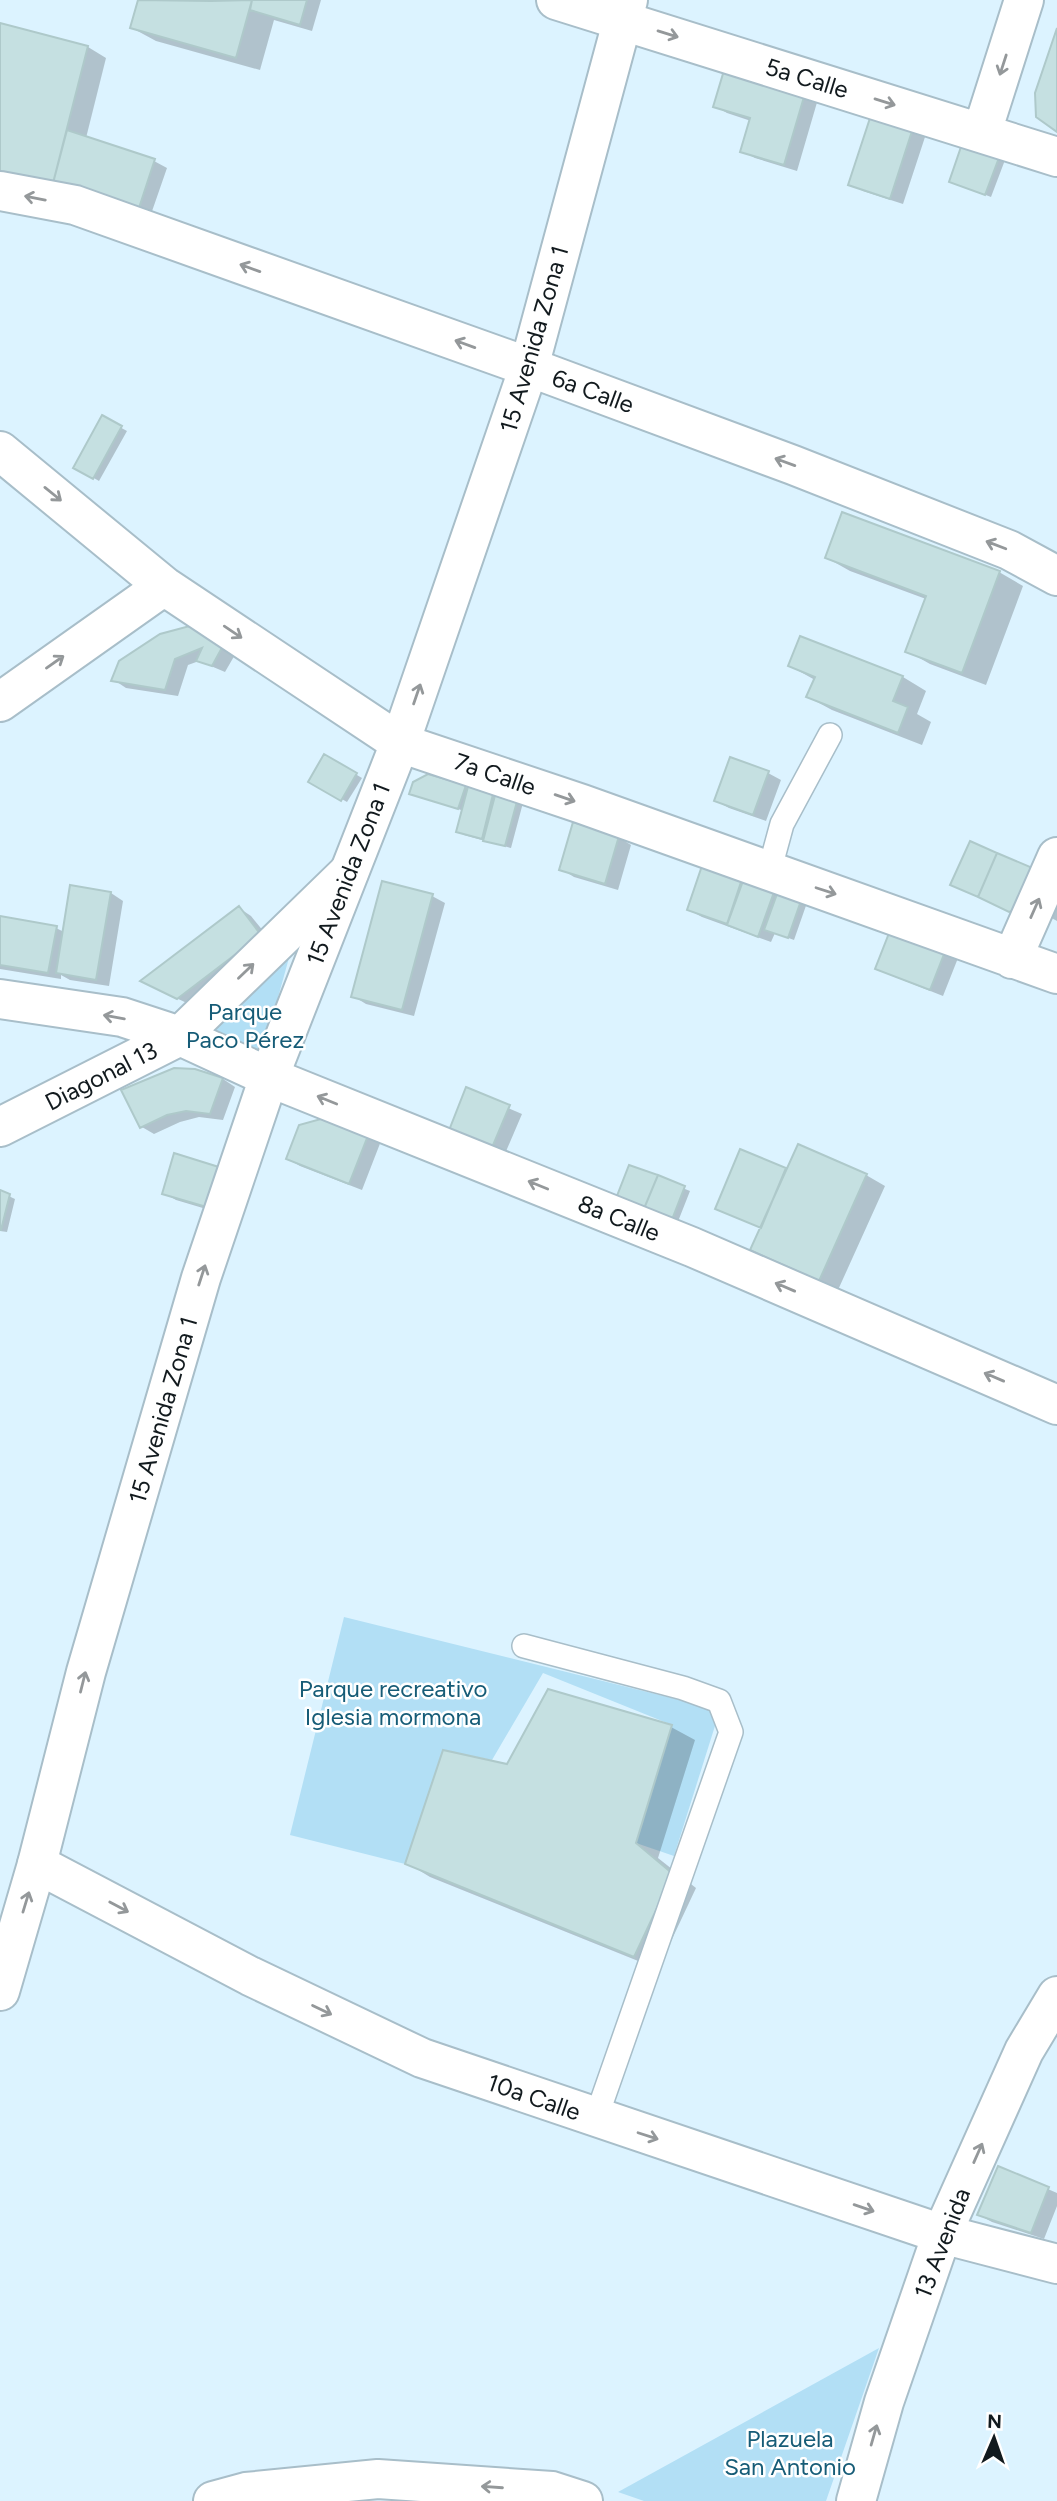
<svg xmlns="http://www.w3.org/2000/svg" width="1057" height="2501" viewBox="0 0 1057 2501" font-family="Figtree,sans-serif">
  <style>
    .green { fill: #b2dff5 }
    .shadow { fill: #0003 }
    .building { fill: #c5e0e1; stroke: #aec9ca; stroke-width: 2 }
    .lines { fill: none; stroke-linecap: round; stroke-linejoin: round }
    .lane-casing { stroke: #a8bec9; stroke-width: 26 }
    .street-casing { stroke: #a8bec9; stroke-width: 42 }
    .secondary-casing { stroke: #a8bec9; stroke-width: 42 }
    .lane { stroke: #fff; stroke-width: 23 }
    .street { stroke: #fff; stroke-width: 38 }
    .secondary { stroke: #fff; stroke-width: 38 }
    .oneway { stroke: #94989a }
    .labels { text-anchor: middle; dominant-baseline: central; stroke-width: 5; stroke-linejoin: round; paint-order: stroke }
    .street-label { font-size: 24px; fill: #121a1e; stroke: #fff }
    .park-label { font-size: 24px; fill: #165c77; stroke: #fff }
  </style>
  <rect width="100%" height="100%" fill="#dcf3ff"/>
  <path class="green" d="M292 947 261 1059 199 1032Z
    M344 1617 720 1710 674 1856 636 1843 672 1725 543 1673 492 1760 443 1750 405 1864 290 1835Z
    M879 2348 826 2501H644L618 2492Z"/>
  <path class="shadow" d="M140 0H203L212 3 213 0H321L312 31 274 20 260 70 156 41 132 28Z
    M0 25 88 47 106 58 86 138 154 161 167 168 150 217 0 178Z
    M726 69 818 99 797 171 755 158 742 151 751 121 727 113 715 106Z
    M873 114 926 134 903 204 863 191 850 184Z
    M964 143 1005 160 991 197 957 184Z
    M103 418 127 431 99 481 75 467Z
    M827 558 999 572 1023 586 986 685 930 664 907 651 926 599 850 571Z
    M197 626 236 653 225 672 199 661 188 665 178 696 126 688 114 680Z
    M801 638 903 677 926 691 917 714 931 722 922 745 832 710 808 697 815 680 790 666Z
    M325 756 362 778 347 802 310 781Z
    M768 773 781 780 766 821 729 808 716 801Z
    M465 787 524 799 511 848 464 835 458 831 464 811 411 793Z
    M618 837 631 845 618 890 574 877 561 869Z
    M707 857 809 897 794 940 775 933 771 942 702 917 689 910Z
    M111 893 123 901 109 986 70 980 61 975V979L0 969V918L56 928 64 932Z
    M1057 894V921L1048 916Z
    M432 896 445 903 414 1016 366 1004 353 996Z
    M239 908 251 916 273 943 191 1005 155 988Z
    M894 925 960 953 943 996 890 975 878 968Z
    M195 1071 223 1079 235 1087 223 1120 199 1117 180 1122 154 1134 142 1127Z
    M467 1090 522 1114 504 1156 463 1139Z
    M328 1119 381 1141 362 1190 300 1166 288 1159Z
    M175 1156 223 1214 176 1200 164 1193Z
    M630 1167 690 1191 677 1224 618 1200Z
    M785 1170 866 1175 885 1186 838 1290 752 1250 762 1229 717 1208Z
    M0 1192 15 1199 7 1232 0 1231Z
    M671 1727 695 1740 658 1858 696 1888 658 1969 430 1877 407 1863 508 1766Z
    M999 2168 1057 2193V2206L1044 2239 992 2222 979 2215Z"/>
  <path class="building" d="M138 0 211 1 252 0 236 58 130 28Z
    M252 0H307L300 25 250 10Z
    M0 23 88 46 52 187 0 174Z
    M1057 28V132L1036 117 1035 93Z
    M725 67 806 90 784 165 740 152 750 118 713 107Z
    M872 112 914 125 890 199 848 185Z
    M67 130 155 159 138 211 52 187Z
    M963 141 1000 155 985 195 949 182Z
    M102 415 122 426 93 479 73 468Z
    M842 512 1000 571 962 673 905 652 926 596 825 558Z
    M197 624 224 644 212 666 196 661 202 648 175 659 165 690 111 681 119 661 160 634Z
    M800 636 903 676 893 701 908 707 898 733 806 697 815 677 788 666Z
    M324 754 357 773 341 801 308 782Z
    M730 757 769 771 753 815 714 801Z
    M428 774 466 785 458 809 409 794 413 782Z
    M470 779 495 786 482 839 456 832Z
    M497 788 519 794 505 846 483 841Z
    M573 822 619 836 605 884 559 870Z
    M970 841 997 853 978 897 950 885Z
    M997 853 1042 872 1027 906 1009 912 978 897Z
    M706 854 746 867 727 924 687 910Z
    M747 870 778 881 758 937 727 925Z
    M382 881 433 894 402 1010 351 997Z
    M781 883 804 892 788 938 764 930Z
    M70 885 111 892 96 980 56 973Z
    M239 906 261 935 177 999 140 981Z
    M0 916 57 926 48 973 0 965Z
    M893 923 948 944 930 990 875 969Z
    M174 1068 195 1069 223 1078 210 1114 186 1111 167 1115 140 1128 121 1090Z
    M466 1087 510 1105 491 1150 448 1133Z
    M328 1117 369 1133 349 1184 286 1159 299 1125Z
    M798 1144 867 1174 819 1281 750 1250Z
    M740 1149 786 1168 761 1228 715 1209Z
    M174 1153 222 1168 210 1208 162 1194Z
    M629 1165 658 1175 643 1211 615 1201Z
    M658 1175 685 1186 671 1222 643 1211Z
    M0 1190 10 1194 1 1230H0Z
    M548 1689 672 1725 636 1843 673 1874 634 1957 405 1864 443 1750 507 1764Z
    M998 2166 1049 2187 1031 2233 977 2215Z"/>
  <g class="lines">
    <defs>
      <path id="lane" d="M769 872 782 824 830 735
        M524 1646 683 1688 719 1701 731 1732 596 2118"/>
      <path id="street" d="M556 0 1057 157
        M982 132 1024 0
        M0 191 75 205 529 367 793 465 1009 550 1057 576
        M0 451 164 586 400 743 582 804 1057 974
        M0 702 164 586
        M1012 959 1057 857
        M0 999 122 1017 180 1036 269 1077 692 1247 1057 1405
        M0 1127 180 1036 349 872
        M37 1864 250 1976 422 2058 942 2234 1057 2264
        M856 2501 884 2402 942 2234 1024 2051 1057 1996"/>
      <path id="secondary" d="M0 1991 37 1864 86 1672 201 1278 269 1077 400 743 529 367 628 0
        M213 2501 246 2492 378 2479 552 2491 583 2501"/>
    </defs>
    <use href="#lane" class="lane-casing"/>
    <use href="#street" class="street-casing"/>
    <use href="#secondary" class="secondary-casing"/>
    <use href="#lane" class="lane"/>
    <use href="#street" class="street"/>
    <use href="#secondary" class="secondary"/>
  </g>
  <defs><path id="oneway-shaft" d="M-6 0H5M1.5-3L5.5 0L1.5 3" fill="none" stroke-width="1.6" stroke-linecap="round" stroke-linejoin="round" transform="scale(1.75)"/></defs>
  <g class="oneway">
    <use href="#oneway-shaft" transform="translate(668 34) rotate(17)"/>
    <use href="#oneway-shaft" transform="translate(1003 65) rotate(108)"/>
    <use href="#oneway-shaft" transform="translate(885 102) rotate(17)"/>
    <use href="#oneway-shaft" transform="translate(35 198) rotate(-169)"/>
    <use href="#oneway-shaft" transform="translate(250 268) rotate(-160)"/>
    <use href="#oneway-shaft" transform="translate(465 344) rotate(-160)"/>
    <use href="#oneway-shaft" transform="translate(785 462) rotate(-160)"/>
    <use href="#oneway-shaft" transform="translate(53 494) rotate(39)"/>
    <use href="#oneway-shaft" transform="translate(996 545) rotate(-159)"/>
    <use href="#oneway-shaft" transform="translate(233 632) rotate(34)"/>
    <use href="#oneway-shaft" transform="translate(55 662) rotate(-35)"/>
    <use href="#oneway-shaft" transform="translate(417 694) rotate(-71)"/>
    <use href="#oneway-shaft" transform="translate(565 798) rotate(19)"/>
    <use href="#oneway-shaft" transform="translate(826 891) rotate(18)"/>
    <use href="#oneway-shaft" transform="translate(1035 908) rotate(-66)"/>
    <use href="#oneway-shaft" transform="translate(246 971) rotate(-44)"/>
    <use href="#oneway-shaft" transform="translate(114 1017) rotate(-170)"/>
    <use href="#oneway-shaft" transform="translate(327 1100) rotate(-158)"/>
    <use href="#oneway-shaft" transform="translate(538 1185) rotate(-158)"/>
    <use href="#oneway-shaft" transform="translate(202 1275) rotate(-72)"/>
    <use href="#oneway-shaft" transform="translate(785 1287) rotate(-157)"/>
    <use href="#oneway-shaft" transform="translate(994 1377) rotate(-157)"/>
    <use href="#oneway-shaft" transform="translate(83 1682) rotate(-76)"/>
    <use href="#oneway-shaft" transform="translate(26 1902) rotate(-73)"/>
    <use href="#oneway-shaft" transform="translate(119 1907) rotate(28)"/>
    <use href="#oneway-shaft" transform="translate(322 2010) rotate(26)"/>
    <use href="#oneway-shaft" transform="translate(648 2136) rotate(18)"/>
    <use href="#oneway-shaft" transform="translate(978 2153) rotate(-66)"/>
    <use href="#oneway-shaft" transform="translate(864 2208) rotate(19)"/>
    <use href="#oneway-shaft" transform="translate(874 2435) rotate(-74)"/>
    <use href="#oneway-shaft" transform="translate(492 2487) rotate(-176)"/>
  </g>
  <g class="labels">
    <g class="street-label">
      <text transform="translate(807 78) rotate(17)">5a Calle</text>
      <text transform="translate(534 339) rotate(-74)">15 Avenida Zona 1</text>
      <text transform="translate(593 391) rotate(20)">6a Calle</text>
      <text transform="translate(495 774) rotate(19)">7a Calle</text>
      <text transform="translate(348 874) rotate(-69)">15 Avenida Zona 1</text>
      <text transform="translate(101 1076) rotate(-27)">Diagonal 13</text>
      <text transform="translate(619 1218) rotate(22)">8a Calle</text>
      <text transform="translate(163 1410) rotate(-74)">15 Avenida Zona 1</text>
      <text transform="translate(534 2097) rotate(19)">10a Calle</text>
      <text transform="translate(942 2243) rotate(-69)">13 Avenida</text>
    </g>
    <g class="park-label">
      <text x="245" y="1011">Parque<tspan x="245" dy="28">Paco Pérez</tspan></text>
      <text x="393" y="1688">Parque recreativo<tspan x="393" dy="28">Iglesia mormona</tspan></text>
      <text x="790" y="2438">Plazuela<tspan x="790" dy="28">San Antonio</tspan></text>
    </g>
  </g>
  <g transform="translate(994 2438) rotate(2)" stroke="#ffffff" stroke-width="5" paint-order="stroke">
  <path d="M0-5L12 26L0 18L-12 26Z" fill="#121a1e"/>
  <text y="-10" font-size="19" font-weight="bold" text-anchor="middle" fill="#121a1e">N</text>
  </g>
</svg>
